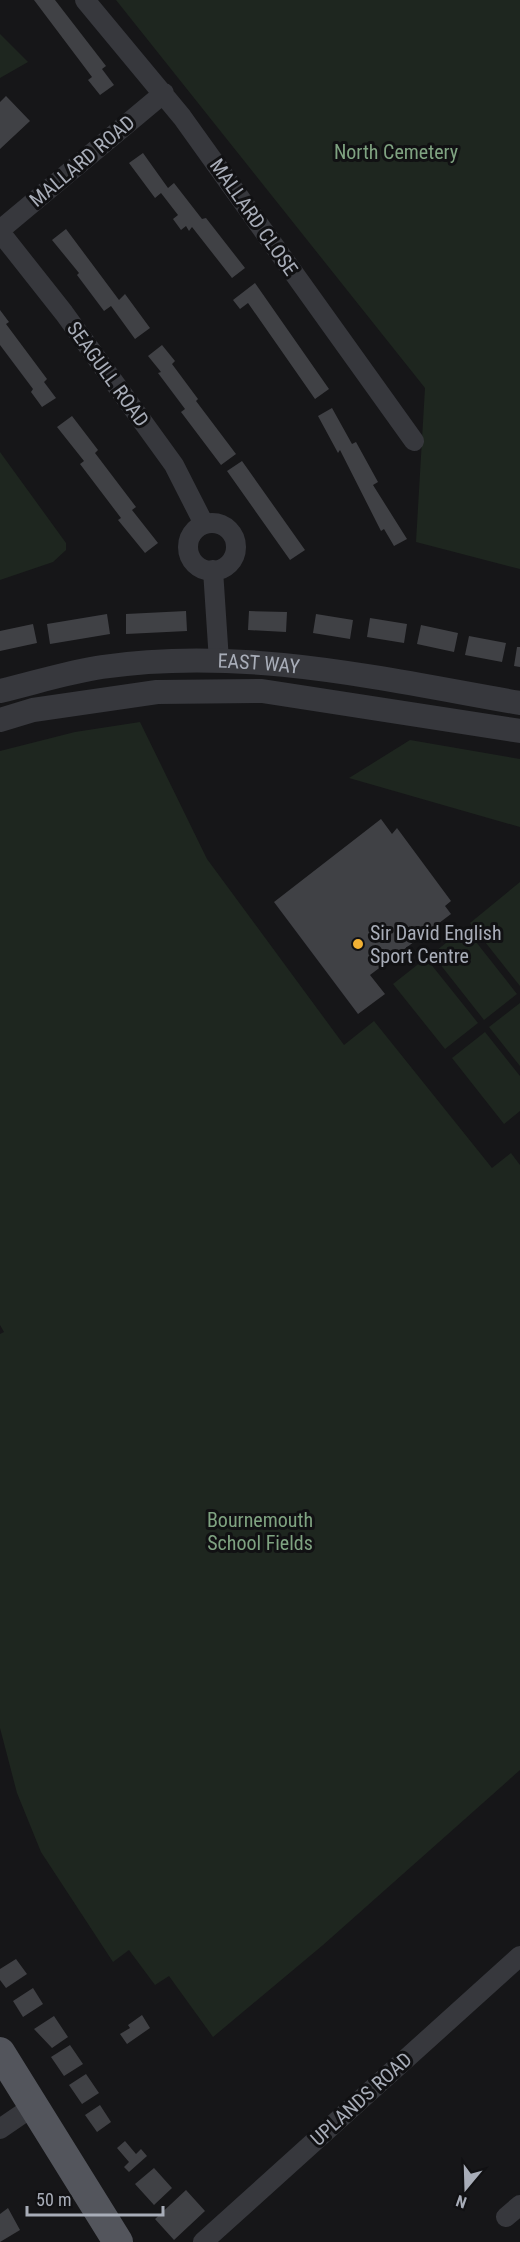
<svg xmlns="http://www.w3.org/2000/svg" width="520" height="2242" viewBox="0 0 520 2242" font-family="'Roboto Condensed',sans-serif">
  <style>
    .green { fill: #1e261f }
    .building { fill: #404145 }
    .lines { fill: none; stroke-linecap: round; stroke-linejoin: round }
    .minor { stroke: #37383d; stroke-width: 20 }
    .tertiary { stroke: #37383d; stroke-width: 24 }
    .primary { stroke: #53555c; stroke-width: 30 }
    .poi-dot { fill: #f2b134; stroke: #111113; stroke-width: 2 }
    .labels { text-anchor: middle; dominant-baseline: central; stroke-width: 6; stroke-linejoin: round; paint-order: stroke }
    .park-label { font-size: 20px; fill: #7fa381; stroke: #111113 }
    .street-label { font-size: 20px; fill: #a8adb8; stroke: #111113 }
    .poi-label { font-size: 20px; fill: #a8adb8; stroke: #111113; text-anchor: start }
  </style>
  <rect width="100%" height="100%" fill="#161618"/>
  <path class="green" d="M116 0H520V569L416 542 425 388Z
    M0 34 28 62 0 78Z
    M0 452 66 543V550L53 562 0 580Z
    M140 722 207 859 344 1045 374 1021 492 1168 511 1153 520 1165V1770L323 1945 213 2037 169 1976 155 1985 129 1950 113 1962 41 1852 17 1793 0 1728V1334L4 1332 0 1325V751L75 732Z
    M410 740 520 759V827L349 778Z
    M520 882V986L470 923Z
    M465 928 517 994 484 1020 432 954Z
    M426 958 478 1023 445 1049 393 984Z
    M520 1003V1066L489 1027Z
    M485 1032 520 1076V1111L504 1124 452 1058Z"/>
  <path class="building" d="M34 0H55L106 66 102 69 114 85 100 95 88 80 92 77Z
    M6 96 30 121 0 149V102Z
    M143 153 168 188 174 183 202 219 206 218 245 268 232 278 192 227 189 231 186 226 181 230 173 219 178 215 161 193 155 198 129 163Z
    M66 229 119 300 125 294 150 328 135 339 111 306 104 311 77 275 79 273 52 240Z
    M255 283 329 389 315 399 248 303 240 309 233 300Z
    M0 310 9 322 6 324 47 379 44 382 56 398 42 407 31 392 33 389 0 345Z
    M162 345 175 361 172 364 198 399 196 401 236 454 221 465 181 412 185 409 158 373 161 372 148 356Z
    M332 408 352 444 356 442 378 482 373 485 407 539 394 546 384 529 381 531 340 450 338 453 318 416Z
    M72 416 98 450 95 453 136 507 132 510 158 543 145 553 118 520 121 518 80 464 84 461 57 427Z
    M242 461 305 550 290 560 227 471Z
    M186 611 187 631 126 634V614Z
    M249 611 287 612 286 632 248 630Z
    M107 614 110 634 50 644 47 624Z
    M316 614 353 620 350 639 313 633Z
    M370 618 407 624 404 643 367 637Z
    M33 624 37 643 0 651V631Z
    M421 625 458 633 454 652 417 644Z
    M469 636 506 643 502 662 465 655Z
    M517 647H520V667L514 666Z
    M381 819 392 834 397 828 451 901 445 906 451 914 370 975 385 994 358 1014 274 902Z
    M16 1959 27 1974 6 1988 0 1980V1969Z
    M33 1988 43 2004 23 2017 13 2001Z
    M142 2015 150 2028 127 2044 120 2034 130 2028 128 2025Z
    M54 2016 68 2037 52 2048 34 2029Z
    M70 2045 83 2064 64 2076 51 2057Z
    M86 2074 99 2093 82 2104 69 2085Z
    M100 2105 111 2122 97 2132 85 2115Z
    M125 2141 136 2154 141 2149 147 2156 129 2172 124 2167 129 2162 117 2148Z
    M154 2168 172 2188 154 2205 135 2184Z
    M186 2190 205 2211 174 2240 155 2219Z
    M8 2208 20 2230 0 2242V2214Z"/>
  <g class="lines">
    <path class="minor" d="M85 0 182 117 414 441
      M0 230 164 93
      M0 232 64 313 174 465 204 524
      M188 547a24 24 0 1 1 48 0a24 24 0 1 1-48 0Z
      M213 570 219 661
      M0 2129 35 2105
      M506 2217 520 2205
      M203 2242 520 1956"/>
    <g class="tertiary">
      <path id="s1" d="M0 691C34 683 68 672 102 667 243 646 382 679 520 703"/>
      <path d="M0 720 33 710 157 692 262 691 520 731"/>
    </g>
    <path class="primary" d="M0 2052 118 2242"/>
  </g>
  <circle class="poi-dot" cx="358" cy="944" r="6"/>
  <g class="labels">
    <g class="park-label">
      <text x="396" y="152">North Cemetery</text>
      <text x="260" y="1520">Bournemouth<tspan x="260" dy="23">School Fields</tspan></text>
    </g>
    <g class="street-label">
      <text transform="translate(82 161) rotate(-40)">MALLARD ROAD</text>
      <text transform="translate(254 217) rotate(55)">MALLARD CLOSE</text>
      <text transform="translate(108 374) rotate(54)">SEAGULL ROAD</text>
      <text stroke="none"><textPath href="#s1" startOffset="262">EAST WAY</textPath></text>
      <text transform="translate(361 2099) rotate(-42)">UPLANDS ROAD</text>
    </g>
    <g class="poi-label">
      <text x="370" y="933">Sir David English<tspan x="370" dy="23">Sport Centre</tspan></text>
    </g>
  </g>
  <g transform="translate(466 2188) rotate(199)" stroke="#111113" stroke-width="4.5" paint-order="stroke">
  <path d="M0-4.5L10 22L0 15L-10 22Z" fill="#a8adb8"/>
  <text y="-9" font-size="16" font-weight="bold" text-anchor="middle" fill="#a8adb8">N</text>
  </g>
  <path d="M27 2206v9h136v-9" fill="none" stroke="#a8adb8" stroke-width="3"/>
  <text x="36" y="2206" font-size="18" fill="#a8adb8" stroke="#111113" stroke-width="4.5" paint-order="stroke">50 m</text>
</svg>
